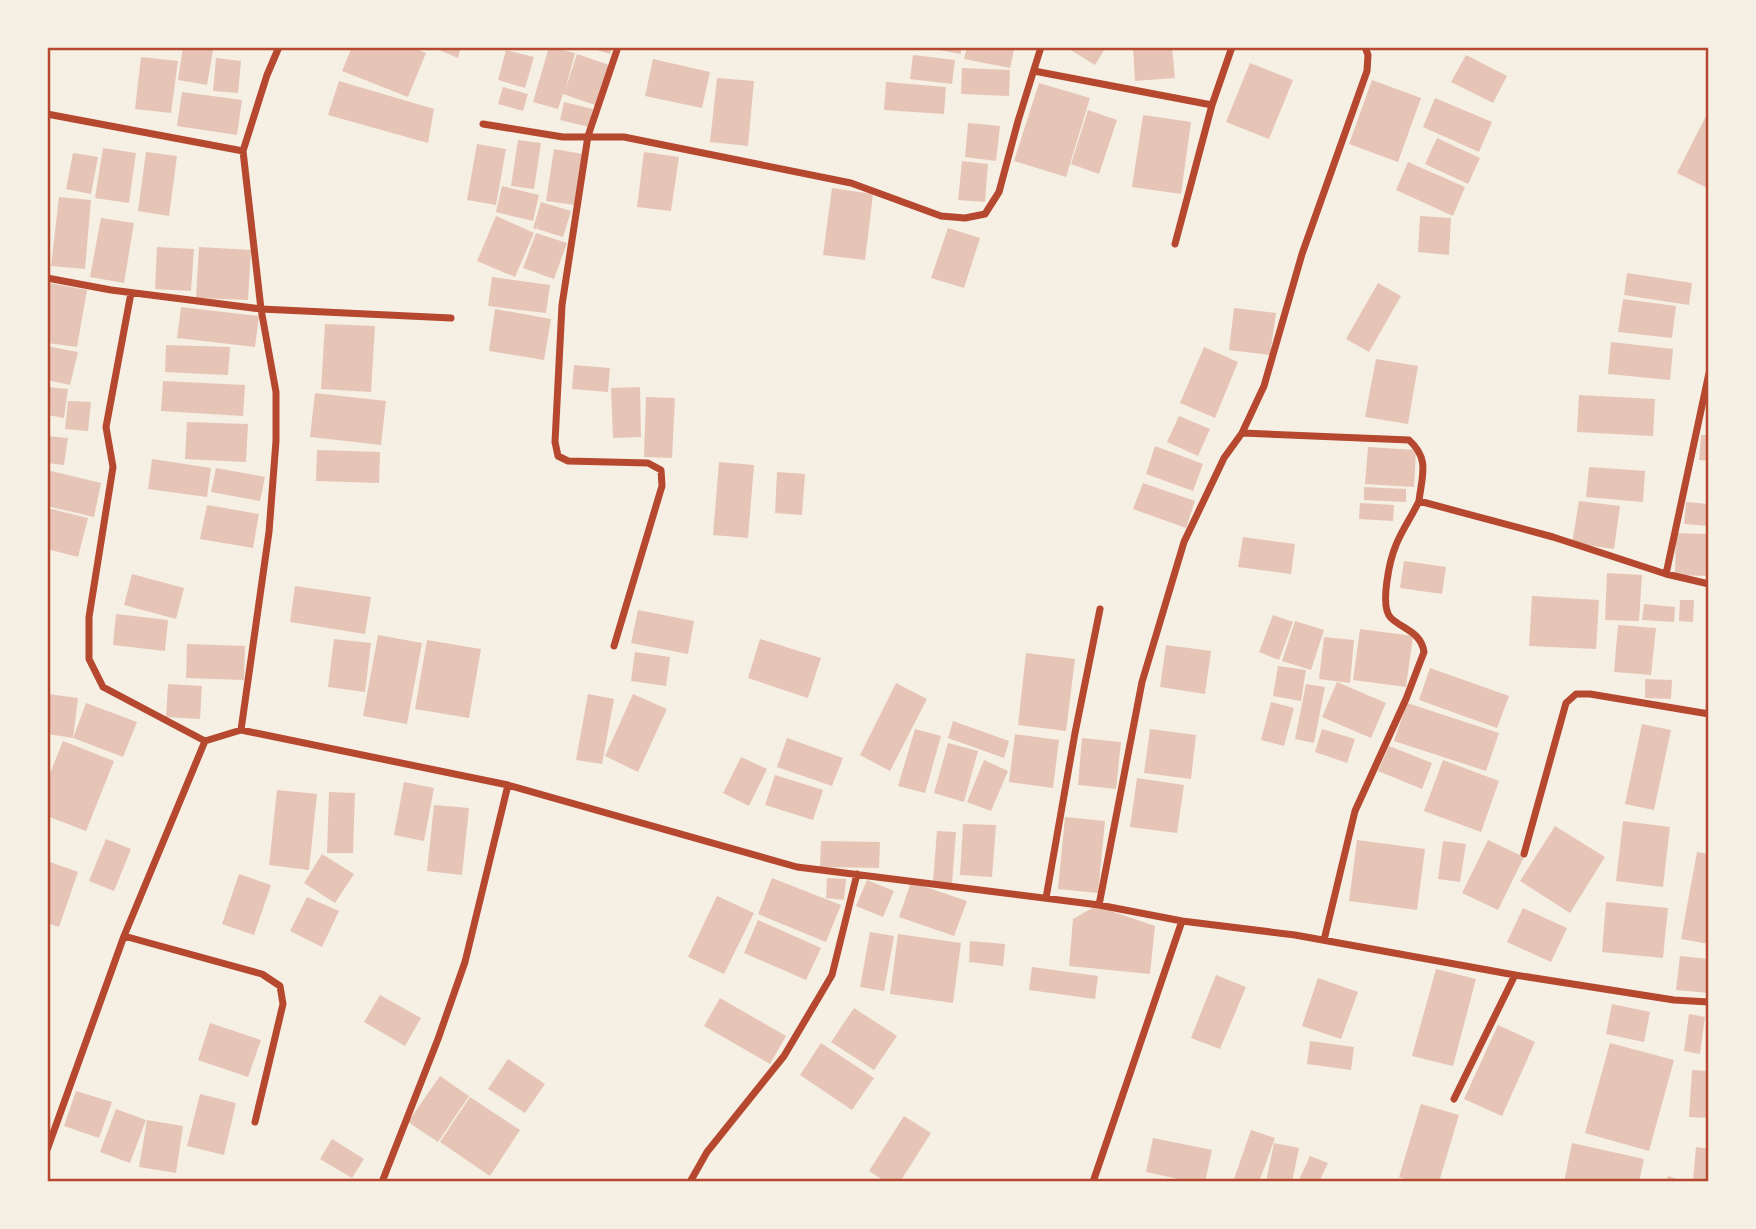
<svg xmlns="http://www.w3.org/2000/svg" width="1756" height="1229" viewBox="0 0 1756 1229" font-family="'DejaVu Sans',sans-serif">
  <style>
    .building { fill: #e6c5b7 }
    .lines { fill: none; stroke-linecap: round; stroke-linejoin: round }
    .minor { stroke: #b5482f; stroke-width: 7 }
    .neatline { fill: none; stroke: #b5482f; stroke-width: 2.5 }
  </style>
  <rect width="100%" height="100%" fill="#f6efe4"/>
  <path class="building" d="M183 47 213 50 207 85 178 80Z
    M352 47H411L426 53 408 97 342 71Z
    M432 47H461L458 58Z
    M549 47 575 53 565 91 577 54 609 65 595 105 563 94 558 109 533 102Z
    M587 47H612L610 54Z
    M923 47H961V54Z
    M967 47H1002L1014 50 1010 68 964 59Z
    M1066 47H1106L1095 65Z
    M1133 47H1172L1175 78 1135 81Z
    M506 50 534 57 525 88 498 80Z
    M913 55 955 60 952 84 910 79Z
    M1466 55 1507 76 1493 103 1451 82Z
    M141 57 178 61 171 113 135 109Z
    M216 58 241 61 238 93 213 91Z
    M653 59 710 72 702 108 645 96Z
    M1250 63 1293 80 1269 139 1226 122Z
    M962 68 1010 70 1009 96 961 94Z
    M717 78 754 81 748 146 710 142Z
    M1372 80 1421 98 1398 162 1349 144Z
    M339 81 434 109 428 143 328 115Z
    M886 82 946 87 944 114 884 110Z
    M1039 83 1090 98 1066 177 1014 161Z
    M503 87 528 94 523 111 498 104Z
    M182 92 242 100 237 135 177 126Z
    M1435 98 1492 122 1479 152 1423 127Z
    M564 102 593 109 589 127 560 120Z
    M1088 110 1117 120 1099 174 1071 164Z
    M1143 115 1191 122 1181 194 1132 187Z
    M1706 116 1709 117V189L1677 173Z
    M968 123 1000 126 996 161 965 157Z
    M1437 138 1480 158 1468 184 1425 164Z
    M518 140 541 143 534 189 511 186Z
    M477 144 506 149 496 205 467 200Z
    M103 148 136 153 129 203 95 198Z
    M554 149 583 154 575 205 546 201Z
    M146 152 177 156 169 216 138 211Z
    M644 152 679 157 671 211 637 207Z
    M73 153 98 157 91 194 66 189Z
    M962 161 988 164 985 202 958 200Z
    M1408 162 1465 187 1453 216 1396 190Z
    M502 186 539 195 533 221 496 212Z
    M832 188 873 194 865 260 823 255Z
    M59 197 91 200 85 269 51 266Z
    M541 202 571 211 563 237 537 229 538 225 536 229 533 228Z
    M496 216 534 233 515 277 477 261Z
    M1420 216 1451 218 1449 255 1418 252Z
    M101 218 134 223 124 283 90 277Z
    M948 228 980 238 964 288 931 278Z
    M536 233 567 243 554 279 523 268Z
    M157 247 194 249 191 291 155 289Z
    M199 247 251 250 248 300 196 298Z
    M1627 273 1692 283 1689 305 1624 295Z
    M492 277 550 285 546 313 488 306Z
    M49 283 87 290 77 347 47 343Z
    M1378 283 1401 296 1369 352 1346 339Z
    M1623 299 1676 306 1672 338 1618 332Z
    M181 307 259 316 255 347 177 338Z
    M1234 308 1276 313 1270 355 1229 350Z
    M495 309 551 319 544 360 489 351Z
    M325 324 375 326 371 392 321 389Z
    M1611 342 1673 349 1670 380 1608 374Z
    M166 345 230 347 228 375 165 372Z
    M47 346 78 352 70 385 47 380Z
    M1204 347 1238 362 1215 418 1180 403Z
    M1376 359 1418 366 1408 424 1365 417Z
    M574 365 610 368 608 392 572 389Z
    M163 381 245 385 243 416 161 411Z
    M47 387 68 389 64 418 47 415Z
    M640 387 641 437 613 438 611 388Z
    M315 393 386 401 381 445 310 437Z
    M1579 395 1655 399 1653 436 1577 432Z
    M646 397 675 398 672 458 644 457Z
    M68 401 91 402 88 431 65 429Z
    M1179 416 1210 429 1198 456 1167 442Z
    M187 422 248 424 246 462 185 459Z
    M1701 435H1709V461L1699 460Z
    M47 436 68 438 64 465 47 463Z
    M1155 446 1203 464 1193 491 1146 474Z
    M1368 447 1416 450 1414 487 1365 484Z
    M317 450 380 452 379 483 316 481Z
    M152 459 211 468 207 497 148 489Z
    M719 462 754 465 748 538 713 535Z
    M1589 467 1645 471 1643 502 1586 497Z
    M216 468 265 477 260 501 211 492Z
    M47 470 101 483 94 517 47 506Z
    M777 472 805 474 802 515 775 513Z
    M1143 483 1195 501 1186 528 1133 509Z
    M1364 487 1406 489V502L1364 500Z
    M1579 501 1620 506 1614 549 1572 543Z
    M1686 502 1709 504V526L1684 524Z
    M1360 503 1394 505 1393 521 1359 519Z
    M207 505 259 514 253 548 200 539Z
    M47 508 88 518 78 557 47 549Z
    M1676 533 1709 534V576L1675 575Z
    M1243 537 1295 544 1291 574 1238 567Z
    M1404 561 1446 567 1442 594 1400 588Z
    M1607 573 1642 575 1639 621 1605 620Z
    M132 574 184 588 176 619 124 605Z
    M295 586 371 597 365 634 290 622Z
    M1532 596 1599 600 1596 649 1529 646Z
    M1680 600H1694L1693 622 1679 621Z
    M1644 604 1675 607 1674 622 1642 620Z
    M638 610 694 621 688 654 631 643Z
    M116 614 168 620 165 651 113 645Z
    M1273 615 1293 622 1279 660 1259 652Z
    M1295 621 1324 630 1311 670 1282 661Z
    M1618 625 1656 628 1651 675 1614 672Z
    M1360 629 1413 636 1406 687 1353 680Z
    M378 635 422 643 407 724 363 716Z
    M1324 637 1354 640 1350 683 1319 679Z
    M334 639 371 643 365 692 328 687Z
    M760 639 821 658 808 698 748 678Z
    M427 640 481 649 469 718 415 709Z
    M187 644 245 646 244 680 186 678Z
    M1166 645 1211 651 1205 694 1160 687Z
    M635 652 670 657 666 686 631 681Z
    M1026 653 1075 659 1066 731 1018 725Z
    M1278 666 1306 670 1301 701 1273 696Z
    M1430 668 1509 696 1497 728 1419 700Z
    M1645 679 1672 680 1671 699 1645 698Z
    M1337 682 1386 703 1371 738 1322 717Z
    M896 683 927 699 890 771 860 755Z
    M168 684 202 686 200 719 166 717Z
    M1306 684 1325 687 1314 743 1295 739Z
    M1707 684H1709V711L1705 712Z
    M48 694 78 698 73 738 47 734Z
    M588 694 614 699 602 764 576 760Z
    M633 694 667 709 638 772 605 756Z
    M1271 702 1294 708 1284 746 1261 740Z
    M86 703 137 722 123 757 73 738Z
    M1407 703 1499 733 1486 771 1394 741Z
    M953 721 1009 741 1004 758 948 738Z
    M1642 724 1671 730 1654 810 1625 804Z
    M915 729 941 736 925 793 898 786Z
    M1150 729 1196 735 1191 779 1144 773Z
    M1322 729 1355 739 1347 763 1315 752Z
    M1015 734 1059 740 1053 788 1009 782Z
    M787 738 843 758 832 786 777 767Z
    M1082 738 1121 742 1116 789 1078 785Z
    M63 741 114 761 86 831 47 816V781Z
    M948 743 978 751 964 802 934 793Z
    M1389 746 1432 763 1422 789 1378 771Z
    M741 757 767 769 749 806 723 793Z
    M984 760 1008 771 991 811 967 802Z
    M1443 760 1499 781 1481 832 1424 811Z
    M775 775 823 790 813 820 765 805Z
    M1137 778 1184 785 1177 833 1130 827Z
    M404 782 434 788 424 841 394 835Z
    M277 790 317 794 309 870 269 865Z
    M329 792 355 793 353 853H327Z
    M434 805 469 808 462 875 427 871Z
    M1065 817 1105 821 1098 893 1058 889Z
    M1623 821 1670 827 1663 887 1616 881Z
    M963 824 996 825 992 877 960 875Z
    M1555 826 1605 857 1570 913 1520 881Z
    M937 831 956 832 952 884 933 882Z
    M106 839 131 849 114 891 89 881Z
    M1357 840 1425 849 1417 910 1349 901Z
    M1488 840 1524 857 1498 910 1462 893Z
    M821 841 880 842 879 868 820 867Z
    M1443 841 1466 844 1460 882 1438 879Z
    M1697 852 1709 854V944L1681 939Z
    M322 854 354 874 335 903 304 883Z
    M47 861 78 872 59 927 47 923Z
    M239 874 271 885 254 935 222 924Z
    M772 878 841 905 826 942 758 914Z
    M827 878 846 879 844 900 826 898Z
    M867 880 894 891 883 917 856 906Z
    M911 882 967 901 954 936 899 917Z
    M717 896 754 913 724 974 688 957Z
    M307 897 339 911 322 947 290 931Z
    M1606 902 1668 908 1663 958 1602 952Z
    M1096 906 1155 926 1150 974 1069 966 1073 919Z
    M1523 908 1567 928 1551 962 1507 942Z
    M758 920 821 948 806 980 744 953Z
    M870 932 894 936 884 991 860 987Z
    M898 934 961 943 953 1003 890 994Z
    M970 941 1005 944 1003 966 969 962Z
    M1680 956 1709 959V993L1676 990Z
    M1032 967 1098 976 1095 999 1029 990Z
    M1436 969 1476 979 1453 1066 1412 1056Z
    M1216 975 1246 987 1220 1049 1191 1038Z
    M1318 978 1358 992 1341 1039 1302 1026Z
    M380 995 421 1018 405 1046 364 1022Z
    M720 998 786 1036 770 1064 704 1026Z
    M1612 1004 1650 1012 1644 1042 1606 1034Z
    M854 1008 897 1036 874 1070 831 1042Z
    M1689 1014 1705 1017 1700 1054 1684 1051Z
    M210 1023 261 1040 248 1077 198 1060Z
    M1498 1025 1535 1042 1502 1116 1464 1099Z
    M1310 1041 1354 1047 1351 1070 1307 1064Z
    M821 1043 874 1078 852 1110 800 1075Z
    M1610 1043 1674 1060 1649 1151 1585 1133Z
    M508 1059 545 1084 525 1113 488 1089Z
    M1692 1070 1709 1071 1708 1118 1689 1117Z
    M440 1076 469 1096 438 1142 408 1122Z
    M76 1091 112 1102 99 1138 64 1126Z
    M200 1094 236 1103 224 1155 187 1146Z
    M470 1097 520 1130 490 1176 440 1142Z
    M1421 1104 1459 1115 1439 1182H1414L1399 1177Z
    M116 1109 146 1120 130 1163 100 1152Z
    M904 1116 931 1133 900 1182H886L869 1171Z
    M147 1120 183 1126 176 1173 139 1167Z
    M1251 1130 1275 1138 1259 1182H1233Z
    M1153 1138 1212 1150 1205 1182H1193L1146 1172Z
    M332 1139 364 1159 352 1178 320 1159Z
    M1274 1143 1299 1148 1292 1182H1266Z
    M1572 1143 1644 1159 1639 1182H1564Z
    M1696 1147 1709 1149V1181L1693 1180Z
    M1310 1156 1328 1163 1319 1182H1298Z
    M1668 1176 1683 1181 1682 1182H1666Z"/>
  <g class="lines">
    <path class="minor" d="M1365 47 1368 55 1367 71 1302 254 1264 386 1242 433 1409 440C1430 459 1422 475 1419 501L1553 537 1666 574 1709 584
      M1034 71 1212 105
      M47 114 243 151
      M483 124 563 137H624L851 183 941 216 965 218 985 214 999 192 1018 121 1041 47
      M1175 244 1212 105 1232 47
      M47 278 111 290 261 309 451 318
      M131 293 106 427 113 467 89 617V659L103 687 205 741
      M1666 574 1709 373
      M614 646 662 486 661 470 648 463 568 461 558 456 555 442 562 305 588 136 618 47
      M241 730 269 532 276 441V392L261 309 243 151 267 75 279 47
      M1524 854 1566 703 1576 694H1590L1709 714
      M1046 898 1075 733 1100 609
      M1099 905 1142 682 1184 542 1224 458 1242 433
      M124 936 262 974 280 986 283 1004 255 1122
      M1324 940 1355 811 1406 699 1424 652C1421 632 1404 630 1391 618 1379 607 1390 559 1396 545 1402 530 1412 516 1419 501
      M1454 1099 1515 975
      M47 1150 124 936 205 741 241 730 508 785 797 867 1099 905 1182 921 1295 935 1515 975 1674 1000 1709 1002
      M382 1182 438 1039 465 962 508 785
      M690 1182 707 1152 784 1056 832 975 857 874
      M1093 1182 1182 921"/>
  </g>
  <rect width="1756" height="1229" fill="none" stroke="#f6efe4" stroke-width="98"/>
  <rect x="49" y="49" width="1658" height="1131" class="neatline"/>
</svg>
